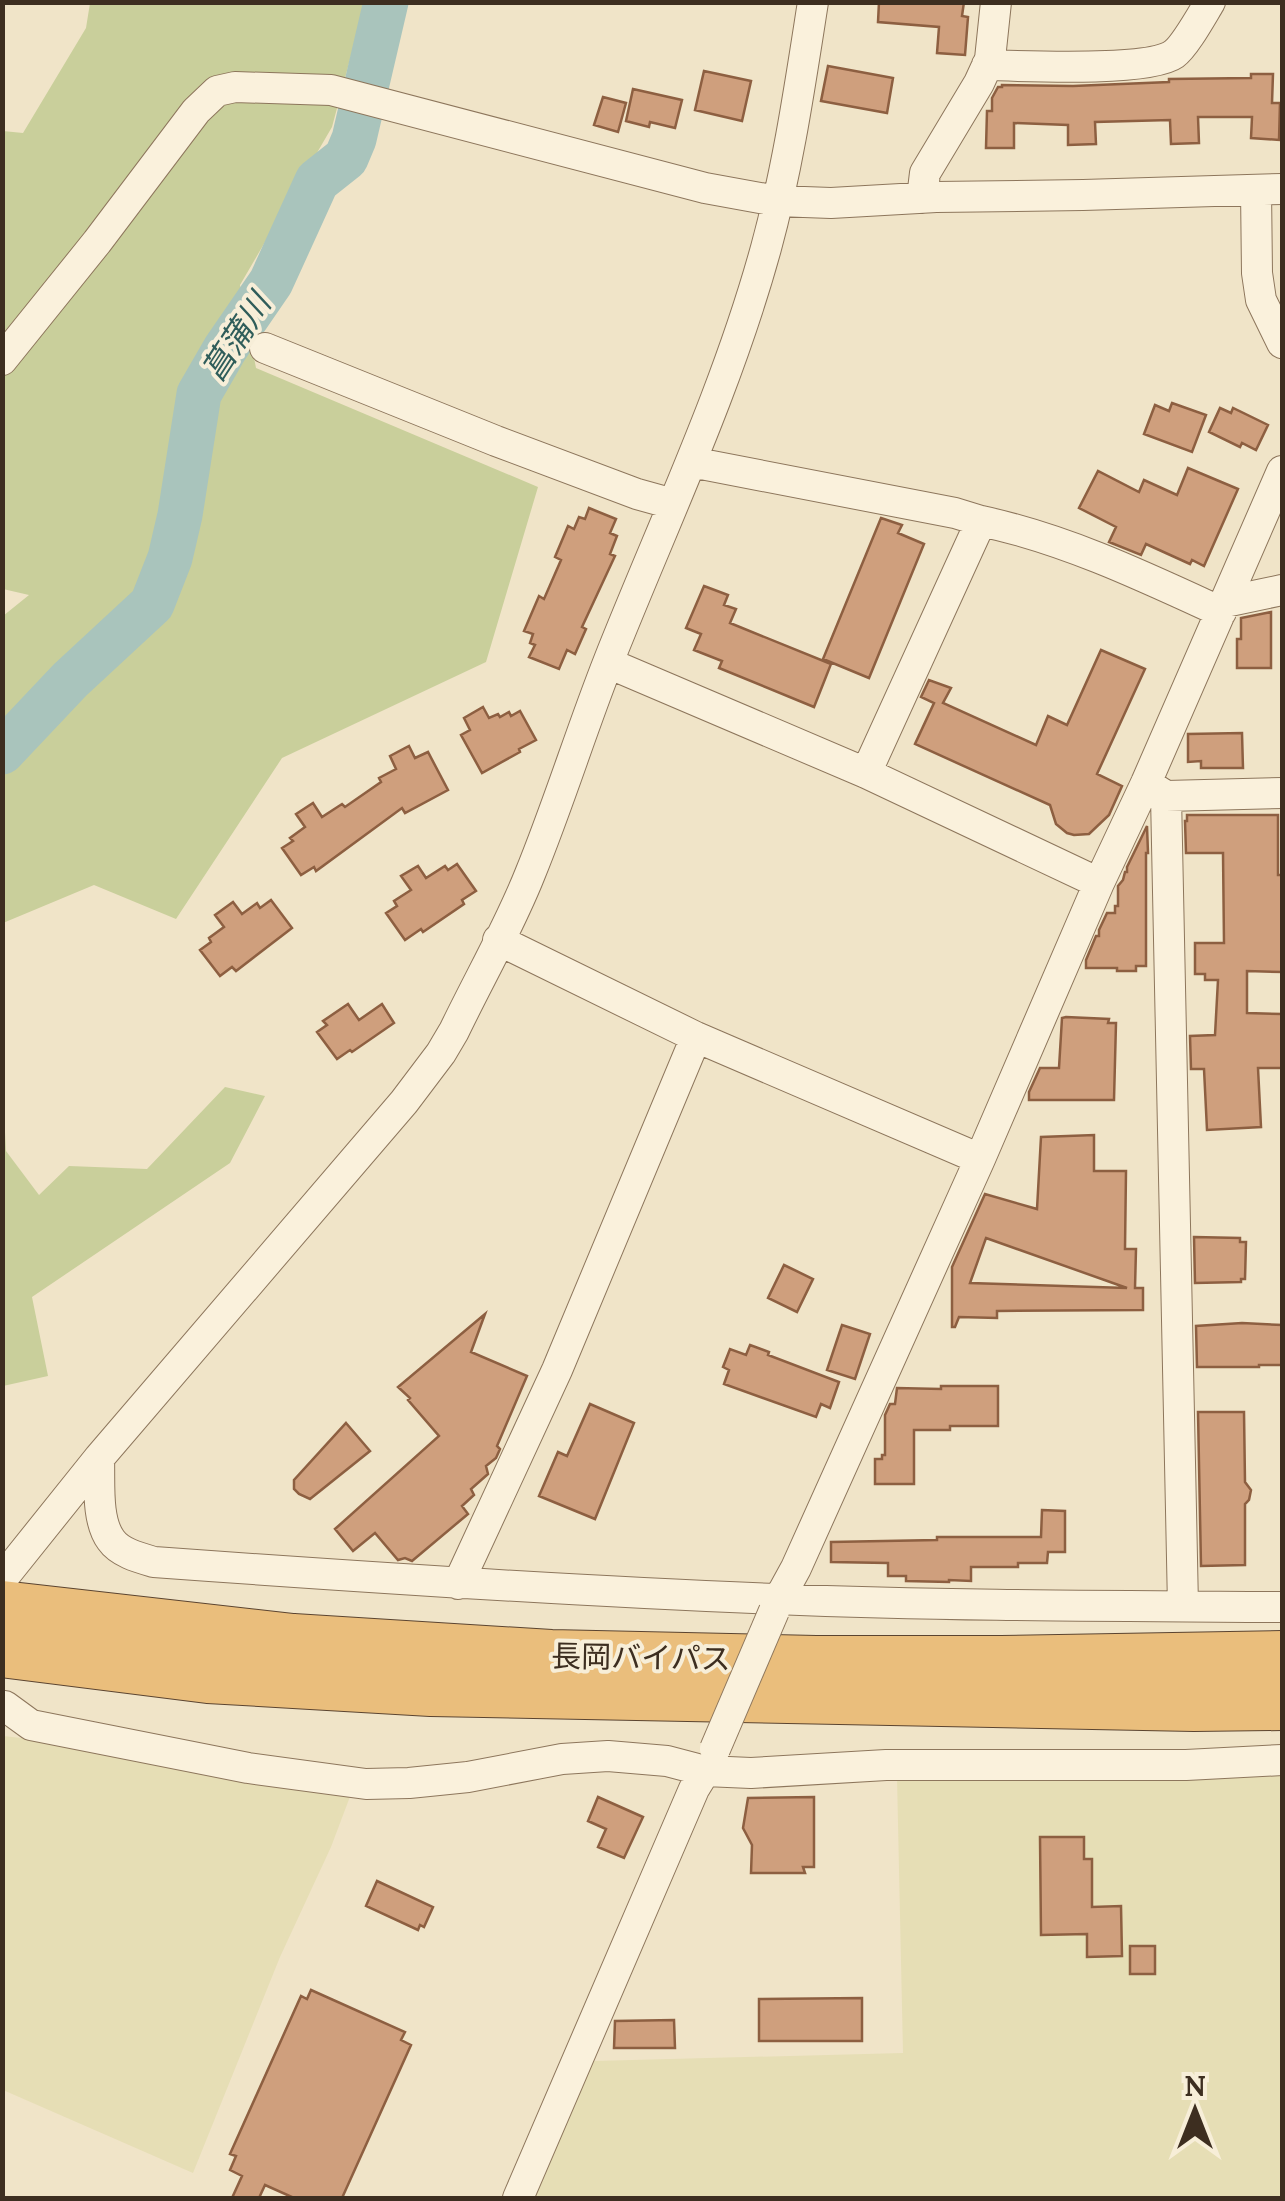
<svg xmlns="http://www.w3.org/2000/svg" width="1285" height="2201" viewBox="0 0 1285 2201" font-family="Lora,'Noto Sans JP',serif">
  <style>
    .farmland { fill: #e6deb5 }
    .green { fill: #c9cf9b }
    .lines { fill: none; stroke-linecap: round; stroke-linejoin: round }
    .river { stroke: #a9c4bc; stroke-width: 45 }
    .building { fill: #cf9f7d; stroke: #8d5f41; stroke-width: 2.5; fill-rule: evenodd }
    .minor-casing { stroke: #8d765c; stroke-width: 32 }
    .trunk-casing { stroke: #5b4430; stroke-width: 52 }
    .minor { stroke: #faf1dc; stroke-width: 30 }
    .trunk { stroke: #eabe7c; stroke-width: 50 }
    .minor-bridge-casing { stroke: #8d765c; stroke-width: 32; stroke-linecap: butt }
    .minor-bridge { stroke: #faf1dc; stroke-width: 30 }
    .labels { text-anchor: middle; dominant-baseline: central; stroke-width: 8; stroke-linejoin: round; paint-order: stroke }
    .street-label { font-size: 30px; fill: #3d2e20; stroke: #f7eed8 }
    .water-label { font-size: 32px; font-style: italic; fill: #2f5d5a; stroke: #f7eed8 }
  </style>
  <rect width="100%" height="100%" fill="#f0e4c8"/>
  <path class="farmland" d="M3 1736 58 1742 351 1794 331 1847 280 1957 193 2173 3 2090Z
    M1282 1772V2198H533L594 2061 903 2053 897 1777Z"/>
  <path class="green" d="M90 3H365L332 127 240 285 256 368 538 487 486 662 282 758 176 919 94 885 3 923V616L29 595 3 589V131L23 133 86 28Z
    M2 1075 6 1151 39 1195 69 1166 147 1169 225 1087 265 1096 230 1163 32 1297 48 1376 3 1386Z"/>
  <g class="lines">
    <path class="river" d="M2 752 70 680 152 604 170 558 180 515 199 394 225 349 271 282 317 181 346 158 354 139 386 2"/>
  </g>
  <path class="building" d="M879 2H964L962 16 968 17 965 55 937 53 939 27 878 22Z
    M828 66 893 78 887 113 821 101Z
    M704 71 751 81 742 121 695 110Z
    M1251 74H1273L1272 103H1280L1279 140 1251 138 1252 117H1198L1199 143 1171 144 1170 120 1095 122 1096 144 1068 145V125L1014 123V148H986L987 111H992V98L998 87H1002V85L1073 86 1169 82V79L1251 78Z
    M633 89 682 100 675 128 650 122 649 127 626 121Z
    M603 97 626 103 618 132 594 125Z
    M1172 403 1206 415 1192 452 1144 434 1155 405 1169 411Z
    M1220 408 1231 413 1233 408 1268 425 1256 450 1242 443 1240 447 1209 432Z
    M1188 468 1238 489 1204 566 1192 560 1190 564 1146 544 1141 555 1109 542 1116 527 1079 508 1098 471 1139 492 1144 480 1177 495Z
    M589 508 616 519 610 533 617 536 610 554 615 556 582 627 586 629 575 654 567 650 559 669 529 657 535 645 530 643 533 634 524 631 539 596 544 599 561 560 555 557 568 526 574 529 579 517 585 519Z
    M881 518 902 525 898 533 924 544 869 678 823 659Z
    M704 586 728 595 724 605 736 609 730 623 831 664 814 707 719 668 722 661 694 650 701 634 686 628Z
    M1271 612V668H1237V639H1241V618Z
    M1101 650 1145 669 1097 774 1122 786 1109 815 1089 834 1074 835 1067 833 1056 824 1050 805 915 744 934 703 921 697 929 680 951 688 943 703 1036 745 1048 716 1067 725Z
    M483 707 489 718 498 714 500 717 509 712 511 716 520 711 536 740 519 749 520 752 482 773 461 735 470 730 464 718Z
    M1242 733 1243 768H1201V761L1188 762V734Z
    M409 746 415 758 428 752 448 790 405 813 402 808 316 871 314 867 301 875 282 848 293 841 290 838 305 827 296 814 313 803 322 817 342 804 345 807 381 782 379 778 396 769 390 756Z
    M1187 815H1278V875H1282V972L1247 971V1013L1282 1014V1068H1258L1261 1127 1207 1130 1204 1069H1191L1190 1036 1215 1035 1218 980H1205V974H1195V943H1224L1223 853H1186L1185 821H1187Z
    M1147 826 1148 853H1146V966H1136V971H1117V968H1086V960L1096 936H1099V930L1107 913H1115V906H1118V886L1123 880 1125 872H1127V867Z
    M457 864 476 891 462 900 464 904 423 932 421 929 405 940 386 913 397 906 394 901 411 890 401 876 418 866 426 878 445 866 448 870Z
    M271 900 292 928 236 971 232 967 220 976 200 950 211 942 209 938 224 927 215 915 233 902 242 914 257 903 260 908Z
    M348 1004 359 1020 382 1004 394 1023 352 1052 350 1050 337 1059 317 1032 327 1025 323 1021Z
    M1066 1017 1109 1019 1108 1023H1116L1114 1100H1029V1092L1040 1068H1059L1062 1018Z
    M1094 1135V1171H1126L1125 1249H1136L1135 1288H1143V1310L997 1311V1318L959 1317 955 1327H952V1267L985 1194 1037 1209 1041 1137ZM986 1238 1127 1288 970 1283Z
    M1194 1237 1240 1238V1242H1246L1245 1279H1241V1282L1195 1283Z
    M784 1265 813 1279 797 1312 768 1298Z
    M485 1314 471 1352 527 1376 497 1446 500 1449 496 1458 486 1466 488 1474 471 1489 474 1495 462 1506 468 1514 412 1561 405 1558 398 1560 375 1533 353 1551 335 1529 439 1436 408 1400 410 1398 398 1387Z
    M1242 1323 1282 1325V1365H1259V1367H1197L1196 1326Z
    M842 1325 870 1334 855 1379 827 1370Z
    M750 1345 769 1352 768 1355 839 1382 830 1408 821 1404 816 1417 724 1384 729 1370 723 1367 730 1349 746 1355Z
    M941 1386H998V1426H950V1430H914V1484H875V1459H882V1455H885V1415L890 1404H895L897 1388 941 1389Z
    M590 1404 634 1423 595 1519 539 1496 558 1452 567 1456Z
    M1198 1412H1244L1245 1482 1251 1490 1249 1500 1245 1504V1565L1201 1566Z
    M346 1423 370 1451 310 1499 299 1494 294 1489V1480Z
    M1042 1510 1065 1511V1552H1048L1047 1563H1018V1567H971V1581L949 1580V1582L906 1581V1576H888V1563L831 1562V1542L937 1540V1537H1041Z
    M598 1797 643 1817 624 1858 598 1847 606 1829 588 1821Z
    M814 1797V1867H803L805 1873H751L752 1845 743 1828 748 1798Z
    M1040 1837H1084V1859H1092V1907L1121 1906 1122 1956 1087 1957V1934L1041 1935Z
    M377 1881 433 1907 424 1927 420 1925 418 1930 366 1906Z
    M1130 1946H1155V1974H1130Z
    M311 1990 405 2032 401 2040 411 2045 342 2198H294L265 2185 259 2198H232L242 2176 230 2170 236 2156 230 2154 301 1996 307 1999Z
    M862 1998V2041H759V1999Z
    M674 2020 675 2048H614L615 2021Z"/>
  <g class="lines">
    <defs>
      <path id="minor" d="M987 65C1023 66 1149 72 1174 54 1185 46 1202 15 1210 2
        M1256 190 1257 273 1261 300 1282 343
        M922 198 925 173 979 83 990 59 996 2
        M265 348 496 441 637 494 673 504
        M2 360 97 242 196 111 217 91 235 87 331 90 705 188 777 201 831 203 936 197 1083 195 1282 189
        M691 462 955 513 981 521 866 773
        M981 521C1065 539 1143 576 1221 612
        M1225 602 1282 590
        M608 663 866 773 1099 883
        M1149 785 1166 796 1282 793
        M1166 796 1183 1606
        M498 940 696 1037 980 1159
        M99 1458C100 1482 96 1520 111 1540 120 1553 140 1558 154 1562 361 1577 568 1591 775 1599 944 1606 1113 1606 1282 1607
        M2 1579 99 1458 404 1102 441 1053 454 1031C479 979 509 927 530 874 559 803 581 731 609 660 663 524 727 390 766 248 788 168 800 85 813 2
        M458 1584 557 1370 696 1037
        M779 1599 796 1568 980 1159 1099 883 1146 783 1282 471
        M2 1707 5 1706 31 1725 248 1768 366 1784 409 1783 468 1777 562 1759 608 1756 667 1761 705 1771 751 1773 886 1765H1186L1282 1760
        M518 2198 694 1789 705 1771"/>
      <path id="trunk" d="M2 1606 293 1639 551 1655 816 1661H1001L1282 1656
        M2 1652 208 1678 431 1691 1194 1706 1282 1705"/>
    </defs>
    <use href="#minor" class="minor-casing"/>
    <use href="#trunk" class="trunk-casing"/>
    <use href="#minor" class="minor"/>
    <use href="#trunk" class="trunk"/>
    <defs>
      <path id="minor-bridge" d="M715 1749 774 1611"/>
    </defs>
    <use href="#minor-bridge" class="minor-bridge-casing"/>
    <use href="#minor-bridge" class="minor-bridge"/>
  </g>
  <g class="labels">
    <g class="street-label">
      <text transform="translate(641 1657) rotate(1)">長岡バイパス</text>
    </g>
    <g class="water-label">
      <text transform="translate(236 337) rotate(-57)">菖蒲川</text>
    </g>
  </g>
  <rect width="1285" height="2201" fill="none" stroke="#3d2e20" stroke-width="10"/>
  <g transform="translate(1195 2111)" stroke="#f7eed8" stroke-width="8" paint-order="stroke">
  <path d="M0-8L18 38L0 25L-18 38Z" fill="#3d2e20"/>
  <text y="-15" font-size="28" font-weight="bold" text-anchor="middle" fill="#3d2e20">N</text>
  </g>
</svg>
